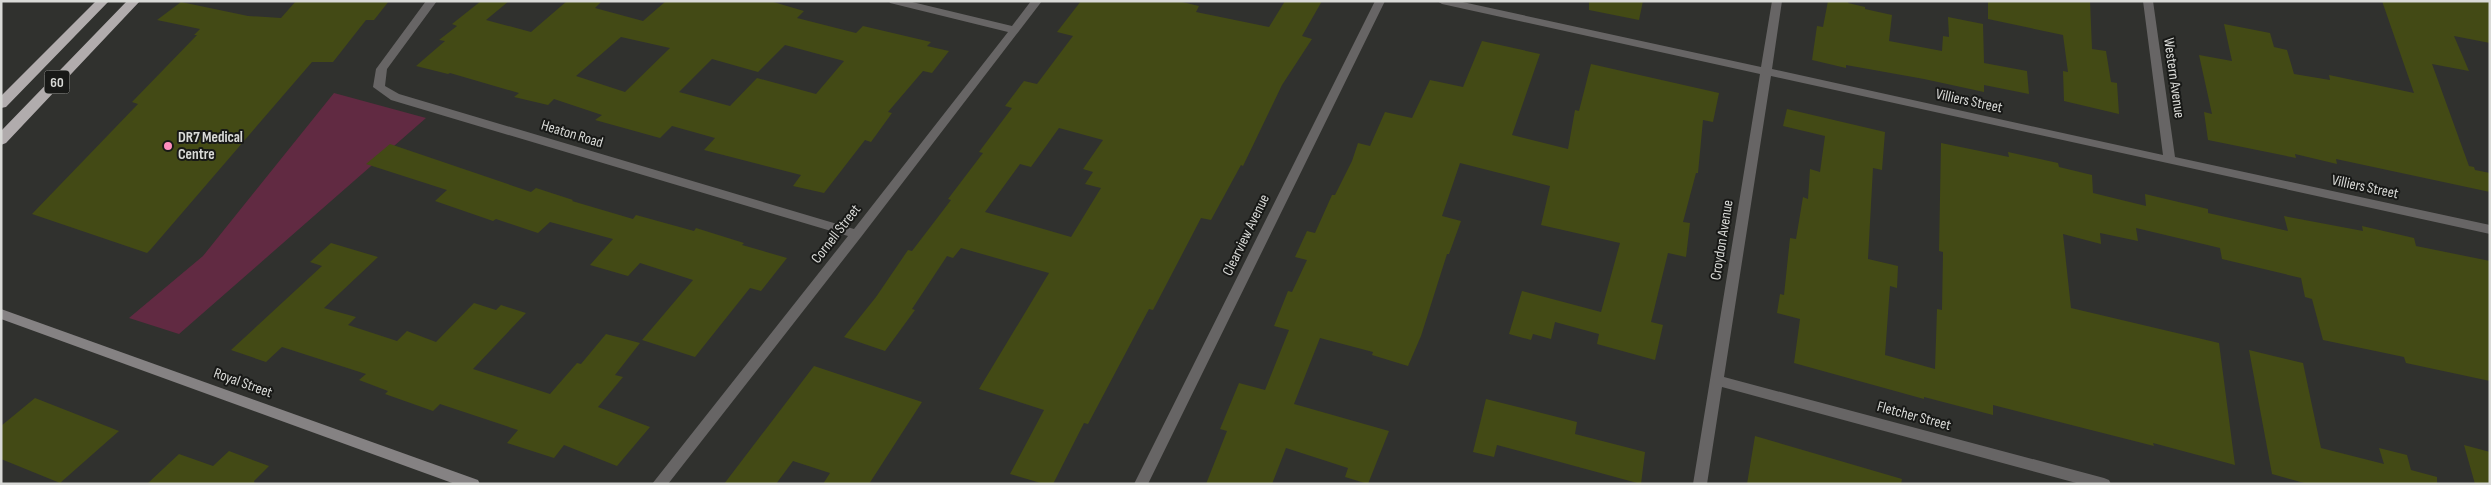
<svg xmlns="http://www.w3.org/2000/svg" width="2491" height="485" viewBox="0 0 2491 485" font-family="'Sofia Sans Condensed',sans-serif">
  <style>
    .green { fill: #612a42 }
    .building { fill: #434a15; fill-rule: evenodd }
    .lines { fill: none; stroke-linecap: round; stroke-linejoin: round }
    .street { fill: #676565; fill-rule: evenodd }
    .secondary { fill: #858283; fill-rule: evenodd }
    .highway { fill: #b1acad; fill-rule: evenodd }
    .poi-dot { fill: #fe8ebd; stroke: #181917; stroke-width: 2 }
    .labels { text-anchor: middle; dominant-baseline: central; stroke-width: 4; stroke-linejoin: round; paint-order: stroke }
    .shield { fill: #181917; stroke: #9fa09d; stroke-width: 1 }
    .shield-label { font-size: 14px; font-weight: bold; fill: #d9dad7 }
    .street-label { font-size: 15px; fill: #d9dad7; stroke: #181917 }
    .poi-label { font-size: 15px; font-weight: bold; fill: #d9dad7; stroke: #181917; text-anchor: start }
  </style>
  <rect width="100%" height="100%" fill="#30312e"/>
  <path class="green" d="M334 93 426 118 179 334 129 318 203 256Z"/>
  <path class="building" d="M296 1H389L374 20H366L333 62H312L151 249 147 253 32 214 138 104 132 102 197 35H194L200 29 157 20 181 2 248 16 281 18Z
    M481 1H509L486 20 531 32 567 1H602L595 8 643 21 666 1H770L804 11 797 18 856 33 863 26 931 42 927 46 949 51 932 73 923 71 888 112 892 113 871 142 865 140 824 193 793 186 801 175 704 150 715 138 672 126 660 138 595 120 602 115 554 99 548 105 514 97 519 93 450 73 448 74 416 66 445 41 439 40 457 26 452 24ZM621 37 670 48 625 92 576 76ZM785 45 844 61 816 94 757 78 730 106 679 92 712 59 758 72Z
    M1081 1H1178L1199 6 1196 12 1269 27 1285 1H1322L1302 36 1312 39 1282 85 1243 166 1241 165 1211 220 1201 218 1153 310 1149 309 1088 424 1084 423 1053 484H1044L1010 474 1044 410 979 389 1049 273 961 248 953 258 947 256 912 309 915 310 885 351 844 337 876 297 908 250 912 251 951 200 948 199 983 153 979 152 1012 108 1005 106 1024 81 1037 84 1073 36 1057 32ZM1059 128 1103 140 1083 169 1093 172 1085 184 1101 188 1071 237 985 212 1020 164 1031 167Z
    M1589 1H1643L1639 20 1589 10Z
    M1828 1H1849L1848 3 1865 7V9L1892 15 1889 41 1942 51 1943 36 1949 37 1948 17 1983 24 1984 63 2027 71 2029 94 1984 85V92L1924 79 1846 65V68L1812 60 1817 26 1823 27Z
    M1988 1H2090L2092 49 2106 51 2111 82 2117 83 2119 114 2064 101 2063 71 2068 72 2063 35 1988 19Z
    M2382 1H2490V43L2454 36 2469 71 2432 64 2469 166 2474 167 2475 170 2490 173V192L2336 159 2337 164 2295 154 2296 158 2208 140 2204 112 2212 114 2199 55 2232 61 2224 24 2270 33 2274 47 2287 50 2294 74 2330 80 2329 75 2414 93Z
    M1482 41 1540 54 1512 135 1568 149 1575 110 1579 111 1591 64 1719 93 1713 122 1703 120 1698 173H1696L1683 222 1690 223 1686 257 1668 253 1651 322 1663 325 1655 360 1597 344 1599 334 1555 322 1551 339 1533 334 1531 340 1509 334 1522 291 1601 312 1620 243 1541 225 1550 186 1460 163 1442 216 1461 221 1449 254H1447L1421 336 1408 366 1372 355 1373 352 1320 338 1294 404 1389 431 1368 484 1345 477 1348 468 1286 448 1272 484H1206L1227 431 1220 429 1239 383 1265 390 1289 330 1274 326 1288 291 1292 292 1307 260 1295 257 1307 231 1315 233 1332 195H1335L1352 161 1358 143 1370 146 1385 112 1412 118 1430 80 1463 87Z
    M1787 109 1885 132 1882 170 1873 168 1868 259 1898 266 1897 288 1890 286 1885 355 1935 369 1937 309 1942 310 1943 252 1939 251 1941 143 2009 157 2008 152 2058 163 2059 167 2092 175 2093 193 2146 206 2145 194 2208 209V213L2288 231 2284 216 2363 231 2362 226 2414 238 2416 246 2490 261V381L2406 363 2404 357 2323 340 2312 299 2305 297 2301 278 2222 259 2220 248 2136 228 2138 241 2100 233 2101 244 2063 234 2071 308 2219 343 2235 465 2153 443 2154 446 1993 405V415L1924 397V399L1794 363 1800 319 1777 313 1780 294 1784 295 1790 238 1796 239 1803 197 1808 199 1810 169 1820 172 1825 136 1783 126Z
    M390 144 531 192 536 188 573 200 572 201 633 219 636 215 694 231 696 228 744 243 742 245 787 258 761 291 750 288 695 357 642 340 693 280 640 263 628 276 590 265 613 239 550 222 538 233 496 219 493 221 435 201 447 190 366 164Z
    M331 243 378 257 324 308 356 317 348 325 397 341 407 331 436 342 474 303 496 310 501 305 526 313 473 369 550 394 577 363 581 364 606 334 640 343 615 375 623 377 598 407 650 427 617 466 564 445 554 458 507 443 518 430 440 404 433 411 385 394 388 391 359 380 366 374 282 347 266 362 231 350 322 266 310 262Z
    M2249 350 2303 363 2321 448 2384 464 2379 448 2407 455 2411 470 2437 477V484H2308L2272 474Z
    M814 366 922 402 869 484H823L830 473 793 461 776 484H724Z
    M35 398 119 431 60 483 1 459V426Z
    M1486 399 1577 422 1575 434 1645 452 1641 484 1497 445 1494 457 1473 452Z
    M1755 436 1902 479 1901 484H1747Z
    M2464 445 2490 452V484H2475Z
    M229 451 269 466 254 481 255 484H147L179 454 213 466Z"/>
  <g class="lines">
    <path class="street" d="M426 1H437L387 69 385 86 399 94 854 229 1008 32 890 3 889 1H908L1012 26 1031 1H1042L861 237 668 484H652L848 236 391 100 373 87 376 69Z
      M1375 1H1385L1148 484H1134Z
      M1437 1H1458L1761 67 1772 1H1782L1772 69 2163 155 2143 1H2153L2175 157 2490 225V234L1771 76 1724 377 2104 478 2109 480 2111 484H2080L1722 387 1707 484H1693L1760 74 1442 4Z"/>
    <path class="secondary" d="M1 309 478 480 480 484H455L1 319Z"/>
    <path class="highway" d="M96 1H109L6 107 1 108V96Z
      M127 1H140L6 143 1 145V131Z"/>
  </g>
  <circle class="poi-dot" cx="168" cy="146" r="5"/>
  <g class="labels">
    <rect class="shield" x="44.5" y="70.5" width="25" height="23" rx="4"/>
    <g class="shield-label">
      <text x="57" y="82">60</text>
    </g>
    <g class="street-label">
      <text transform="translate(2174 78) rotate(82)">Western Avenue</text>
      <text transform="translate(1969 101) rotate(12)">Villiers Street</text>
      <text transform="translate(572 134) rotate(17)">Heaton Road</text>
      <text transform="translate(2365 187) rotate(12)">Villiers Street</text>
      <text transform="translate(836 234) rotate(-52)">Cornell Street</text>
      <text transform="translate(1246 235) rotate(-64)">Clearview Avenue</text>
      <text transform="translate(1722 240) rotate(-81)">Croydon Avenue</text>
      <text transform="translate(243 383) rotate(20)">Royal Street</text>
      <text transform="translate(1914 416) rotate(15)">Fletcher Street</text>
    </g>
    <g class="poi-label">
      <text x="178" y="137">DR7 Medical<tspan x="178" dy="17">Centre</tspan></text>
    </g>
  </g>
  <rect width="2491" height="485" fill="none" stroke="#d9dad7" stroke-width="5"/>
</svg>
